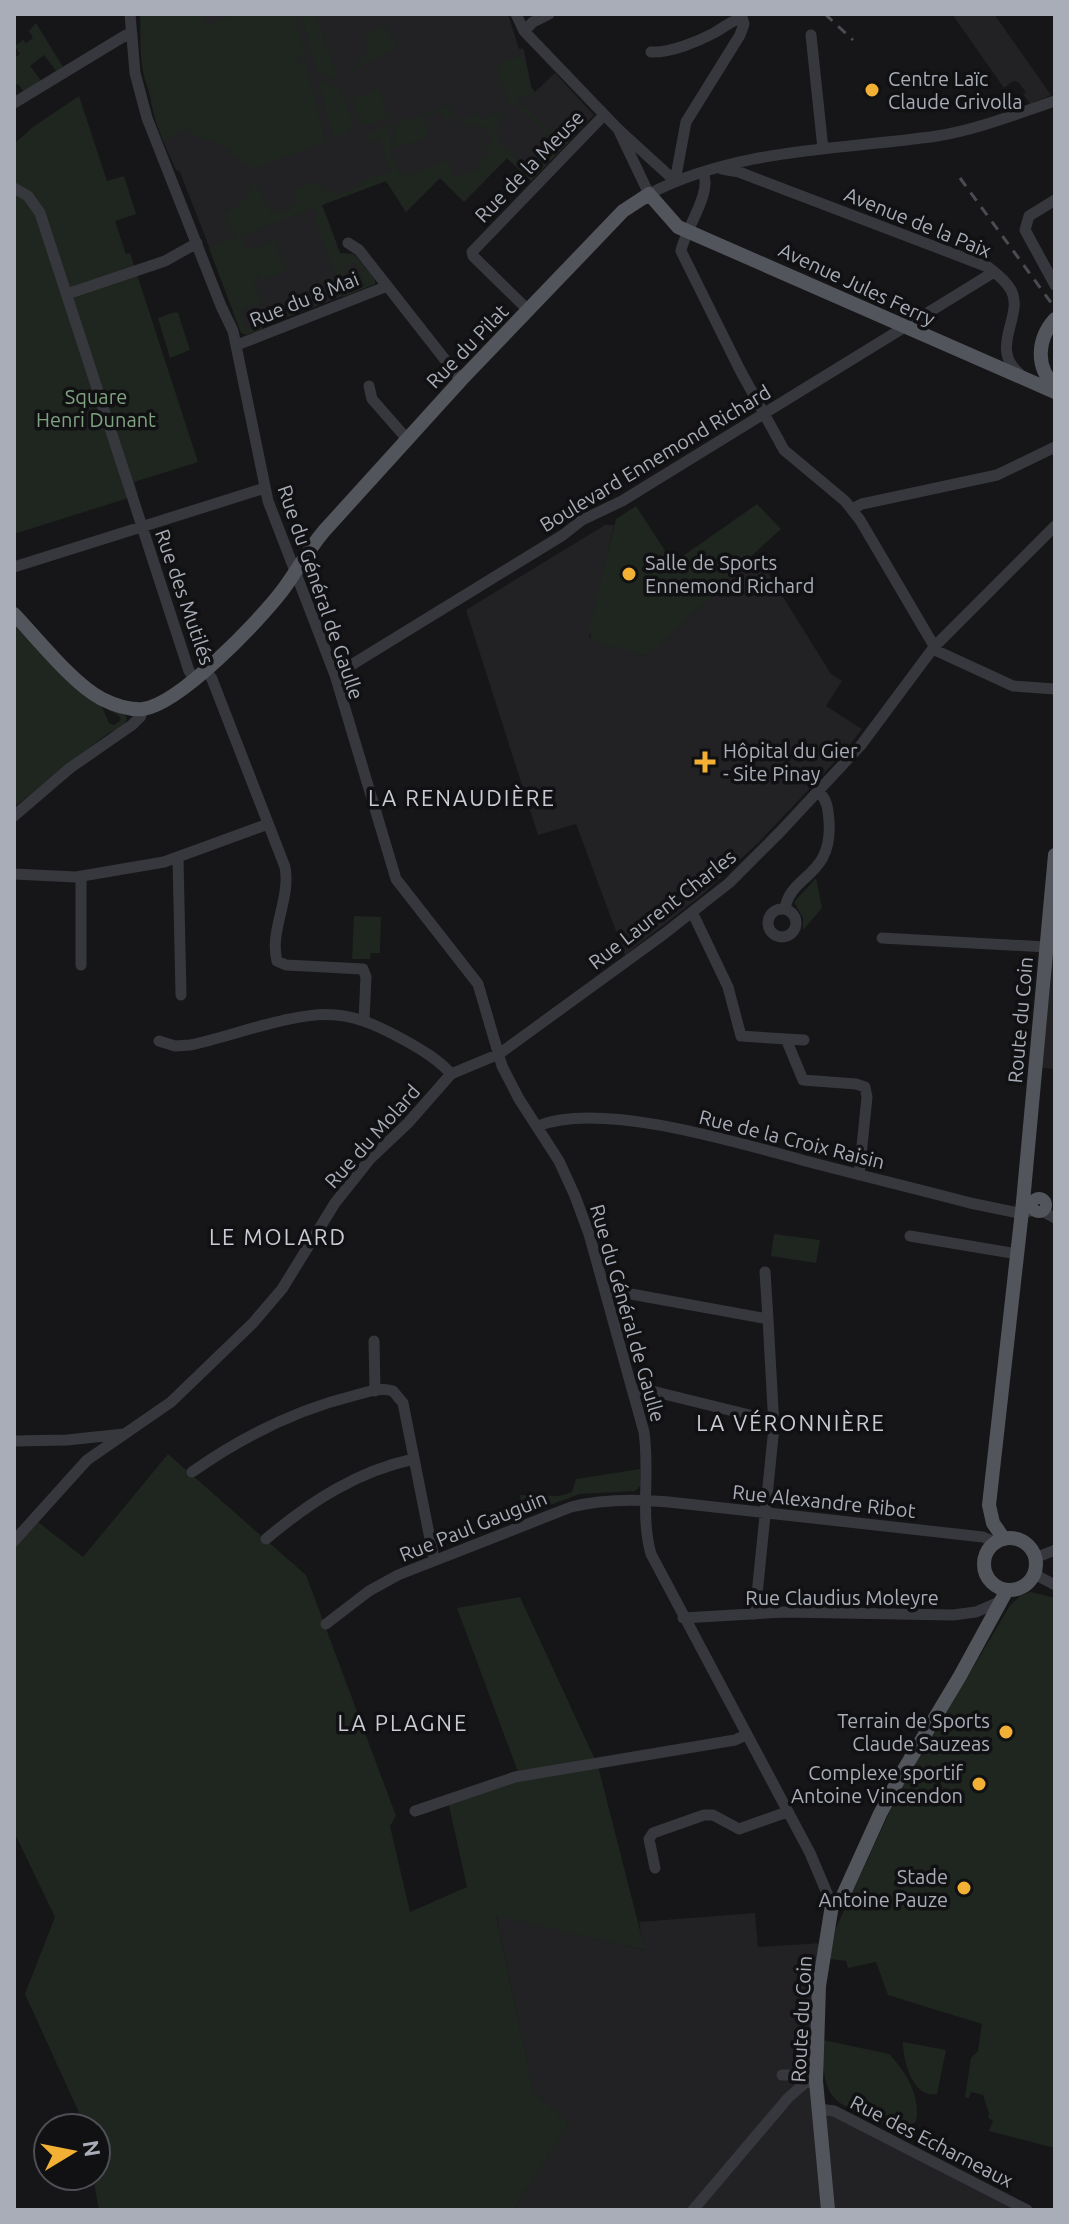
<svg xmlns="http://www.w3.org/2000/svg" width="1069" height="2224" viewBox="0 0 1069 2224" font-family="Ubuntu,sans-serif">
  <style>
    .built { fill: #222225 }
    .green { fill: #1e261f }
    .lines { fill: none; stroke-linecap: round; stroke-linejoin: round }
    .minor { stroke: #37383d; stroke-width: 11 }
    .major { stroke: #53555c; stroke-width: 14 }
    .rail { stroke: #4a4c52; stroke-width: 3; stroke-dasharray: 10 8; stroke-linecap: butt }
    .poi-dot { fill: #f2b134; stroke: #111113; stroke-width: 3 }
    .labels { text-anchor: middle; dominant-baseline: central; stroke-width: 7; stroke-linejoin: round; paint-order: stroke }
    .poi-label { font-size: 20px; fill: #a8adb8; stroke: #111113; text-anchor: start }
    .street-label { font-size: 20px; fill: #a8adb8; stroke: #111113 }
    .park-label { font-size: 20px; fill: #7fa381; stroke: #111113 }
    .neighbourhood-label { font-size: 22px; letter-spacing: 2px; fill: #c9ccd4; stroke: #111113 }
  </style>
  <rect width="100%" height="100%" fill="#161618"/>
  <path class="built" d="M140 14H508L519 49 523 48 524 51 532 90 535 92 555 73 594 115 531 181 507 158 464 202 440 178 406 212 386 181 322 205 340 253 355 255 375 280V284L243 334 180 172 176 170 163 141 155 120 143 66Z
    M952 14H994L1051 95 1030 104 1023 94 1026 92 1018 82 1013 81 1004 88Z
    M605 525H614L589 637 646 656 749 562 758 573 765 568 831 674 842 681 826 706 862 729 846 750 758 843 702 895 625 955 576 824 538 835 466 610Z
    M1055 923V1069L1042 1068Z
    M755 1913 758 1947 823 1943 816 2081 832 2116 1015 2210H513L568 2124 534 2094 496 1915 644 1950 639 1922Z"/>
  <path class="green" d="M140 14H204L207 25 238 14H294L307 62 294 56 297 62 306 64 325 139 322 143 254 169C240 163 239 158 228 150 215 140 199 140 186 129L163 141 151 103 152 95C138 75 141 38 140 14Z
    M303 14H315L337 76 335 80 317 71 302 18Z
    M36 23 63 67 56 71 44 55 30 66 42 82 24 92 18 84 14 86V58L20 54 15 46 23 40 26 43 33 38 29 31Z
    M385 26 397 47 349 74 367 51 365 33Z
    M523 54 530 85 535 93 521 97 511 109 497 70 503 63Z
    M324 82 338 88 342 92 353 125 348 133 338 137 331 132 320 86 321 82Z
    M379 87 388 118 365 125 359 119 352 100Z
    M79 96 107 181 124 176 136 214 115 221 126 254 130 253 198 462 134 482 138 495 14 534V144L33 127Z
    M531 103 527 108 556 139 564 132 571 140 531 181 507 158 464 202 440 178 406 212 386 181 322 205 340 253 354 254 365 267 358 269 355 262 343 267 351 289 365 285 360 272 367 269 375 280V284L343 297 329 280 336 277 314 218 317 216 314 208 241 236 247 251 274 240 286 270 260 281 251 261 257 277 253 279 262 304 255 308 253 305 241 309V319L247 329 255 326 257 329 261 327 255 321 265 314 262 329 246 335 241 333 209 248 236 238 225 217 226 212 246 200 253 183 261 191 270 212 280 209 282 213 292 209 290 205 297 202 293 190 319 181C325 196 342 197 356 188 359 185 362 182 365 180 373 176 382 174 390 171L379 139 365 143 370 133 389 124 392 126 390 150 400 175 412 173 416 176 417 171 448 160 454 178 482 168 479 159 487 156 485 148 493 144 487 126 477 128 476 124 467 127 462 119 479 114 481 119 501 112 506 114 497 125V140L517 158 515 162 524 170 553 142 524 111 519 113 522 107Z
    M449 105 460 124 456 125 453 116 444 119 441 111 423 117 429 136 393 149 397 123Z
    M175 312 178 313 190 350 170 358 158 318Z
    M757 504 781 529 747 560 749 562 647 656 592 641 589 629 616 519 636 506 673 563Z
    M14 620 70 681 102 707 109 723 114 725 121 720 118 715 108 710 109 708 125 714 127 719 123 726 107 734 14 807Z
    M816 878 822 908 803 930V918L794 902Z
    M354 916 381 917 380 953H371L370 959H352Z
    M774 1234 820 1240 816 1263 771 1256Z
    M168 1454 306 1575 396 1816 390 1826 410 1912 467 1887 448 1801 518 1772 457 1608 520 1597 598 1766 645 1950 496 1916 534 2093 569 2123 513 2210H99L93 2176H96V2128H86L25 1994 55 1917 14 1832V1536L38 1522 83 1557Z
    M640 1469V1486L635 1491 580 1494 523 1515 520 1495 560 1496 572 1492 576 1479Z
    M1031 1592 1055 1598V2148L989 2131 993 2121 988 2118 989 2113 983 2095 971 2092 969 2098 965 2097 971 2058 978 2051 982 2024 888 1995 876 1962 848 1968 846 1961 829 1959 836 1928 915 1757 964 1683 1009 1607 1020 1596Z
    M823 2040 889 2054C906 2072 921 2096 916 2122L900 2130V2127L893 2124 890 2127C836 2101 821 2107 823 2040Z
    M903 2042 946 2050 937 2094C913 2099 903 2061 903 2042Z"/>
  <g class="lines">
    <path class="minor" d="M130 14 135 73 147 118 221 306 233 331 268 501 335 675 396 879 478 984 502 1066 519 1099 559 1161 575 1196 589 1234 644 1432C650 1472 640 1516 651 1554L810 1853 832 1905
      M516 14 524 31 618 129 675 181
      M524 31 533 22 549 14
      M811 35 823 149
      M651 52C670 53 697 42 714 33 725 27 730 21 742 18
      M14 103 126 35 132 34
      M618 129 649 194C737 148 840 150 937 136 979 129 1016 114 1055 101
      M722 169 739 172 988 267C996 273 1006 281 1011 290 1025 316 987 348 1021 375
      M703 173C713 192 685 229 681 251L740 370 784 450 845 501 860 520 937 651 1013 686 1055 689
      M675 181 686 122 740 35 744 24 741 14
      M14 188 28 196 40 213 189 671 195 679
      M1055 200 1029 216 1025 230 1055 285
      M348 243 359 250 461 380
      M67 294 165 261 197 243
      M529 311 473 256 472 252 604 115
      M237 345 385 287
      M369 386 372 399 407 439
      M852 509 862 504 997 475 1055 447
      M14 567 265 488
      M205 669 212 679 285 867C291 899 269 931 277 961L286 965 363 969 366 977 364 1020
      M335 675 563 535 582 520 622 501 994 272
      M14 816 70 768 132 725 141 716V709
      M178 858 181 995
      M14 874 76 877 164 862 268 824
      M785 909C790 874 833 878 829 821 828 810 828 801 819 792
      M768 923a14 14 0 1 1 28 0a14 14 0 1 1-28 0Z
      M695 918 728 987 741 1036 786 1039 803 1080 856 1084 865 1087 867 1097 859 1175
      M882 938 1046 947
      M81 965V876
      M786 1039 804 1040
      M159 1041 175 1046 190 1045C230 1037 298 1010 336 1015 361 1017 384 1029 406 1041 422 1050 439 1060 451 1074
      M538 1126C604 1099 751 1147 821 1165 871 1178 921 1190 970 1203L1019 1213 1035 1210
      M1042 1211 1055 1218
      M910 1236 1018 1254
      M765 1272 768 1319
      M607 1294 620 1292 768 1319 774 1427 755 1614
      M374 1341 375 1391
      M634 1390H648L774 1421
      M14 1441 67 1440 124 1434
      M192 1472C243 1436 295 1410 356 1395 368 1392 380 1387 393 1391L403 1403 434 1559
      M266 1539C310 1502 357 1471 414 1459
      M14 1541 87 1460 171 1402 253 1323 282 1289 335 1203 370 1159 408 1123 451 1074 499 1054 664 934 729 883 781 831 861 745 934 647 1055 526
      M1035 1558 1055 1550
      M1034 1574 1055 1585
      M683 1618 785 1612 953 1615 976 1612 999 1602
      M326 1624 369 1591 398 1575 571 1507C606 1498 642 1499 678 1503L983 1537 996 1543
      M415 1811 515 1777 735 1740 746 1735
      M655 1868 649 1839 653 1833 704 1815H713L739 1829 787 1812
      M782 2075H792L803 2084
      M819 2109 834 2111 1027 2210
      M693 2210 788 2098 805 2083 816 2081"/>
    <path class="major" d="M1055 319C1037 339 1035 367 1055 386
      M14 614C37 638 73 684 102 699 114 705 130 710 143 709 180 704 259 621 282 591 297 571 308 550 324 531L461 380 623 211 649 194 678 227 1055 392
      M1033 1205a6 6 0 1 1 12 0a6 6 0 1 1-12 0Z
      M984 1564a26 26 0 1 1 52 0a26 26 0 1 1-52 0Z
      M1004 1539 993 1523 989 1505 1023 1202 1055 855
      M828 2210 816 2081 819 1986 832 1905 841 1900 880 1814 903 1771 960 1676 1007 1590"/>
    <path class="rail" d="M825 14 853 40
      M960 178 1055 308"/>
  </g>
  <g class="poi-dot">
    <circle cx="872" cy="90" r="8"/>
    <circle cx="629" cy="574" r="8"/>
    <path d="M701 750h8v8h8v8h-8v8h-8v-8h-8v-8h8z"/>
    <circle cx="1006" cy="1732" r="8"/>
    <circle cx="979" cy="1784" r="8"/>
    <circle cx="964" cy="1888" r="8"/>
  </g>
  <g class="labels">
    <g class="poi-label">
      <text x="888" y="78">Centre Laïc<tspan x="888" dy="23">Claude Grivolla</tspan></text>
      <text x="645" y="562">Salle de Sports<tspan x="645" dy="23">Ennemond Richard</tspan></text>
      <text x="723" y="750">Hôpital du Gier<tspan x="723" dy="23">- Site Pinay</tspan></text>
      <text x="990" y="1720" text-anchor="end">Terrain de Sports<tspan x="990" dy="23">Claude Sauzeas</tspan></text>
      <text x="963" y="1772" text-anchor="end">Complexe sportif<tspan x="963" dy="23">Antoine Vincendon</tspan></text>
      <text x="948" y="1876" text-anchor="end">Stade<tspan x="948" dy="23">Antoine Pauze</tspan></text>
    </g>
    <g class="street-label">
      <text transform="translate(529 166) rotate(-46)">Rue de la Meuse</text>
      <text transform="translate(918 222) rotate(22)">Avenue de la Paix</text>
      <text transform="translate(857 284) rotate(25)">Avenue Jules Ferry</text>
      <text transform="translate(304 299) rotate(-22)">Rue du 8 Mai</text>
      <text transform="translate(467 346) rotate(-46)">Rue du Pilat</text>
      <text transform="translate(655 458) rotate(-31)">Boulevard Ennemond Richard</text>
      <text transform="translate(321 592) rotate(71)">Rue du Général de Gaulle</text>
      <text transform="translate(185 597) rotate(71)">Rue des Mutilés</text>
      <text transform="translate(662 909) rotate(-38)">Rue Laurent Charles</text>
      <text transform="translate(1020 1020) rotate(-85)">Route du Coin</text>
      <text transform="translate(372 1136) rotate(-48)">Rue du Molard</text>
      <text transform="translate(792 1139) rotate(14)">Rue de la Croix Raisin</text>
      <text transform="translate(628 1313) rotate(74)">Rue du Général de Gaulle</text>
      <text transform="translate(824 1501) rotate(6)">Rue Alexandre Ribot</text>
      <text transform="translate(473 1526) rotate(-22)">Rue Paul Gauguin</text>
      <text x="842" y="1597">Rue Claudius Moleyre</text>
      <text transform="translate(801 2019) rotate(-87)">Route du Coin</text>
      <text transform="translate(932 2141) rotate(27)">Rue des Echarneaux</text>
    </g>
    <g class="park-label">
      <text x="96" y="396">Square<tspan x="96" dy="23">Henri Dunant</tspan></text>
    </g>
    <g class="neighbourhood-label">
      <text x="462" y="797">LA RENAUDIÈRE</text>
      <text x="278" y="1236">LE MOLARD</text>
      <text x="791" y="1422">LA VÉRONNIÈRE</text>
      <text x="403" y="1722">LA PLAGNE</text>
    </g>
  </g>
  <rect width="1069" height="2224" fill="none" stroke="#a8adb8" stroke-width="32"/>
  <g transform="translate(72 2152) rotate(80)"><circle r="38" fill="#111113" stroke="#4d4f55" stroke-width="2"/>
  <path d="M0-6L14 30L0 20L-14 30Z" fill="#f2b134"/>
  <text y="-12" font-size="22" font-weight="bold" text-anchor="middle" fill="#a8adb8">N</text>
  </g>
</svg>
